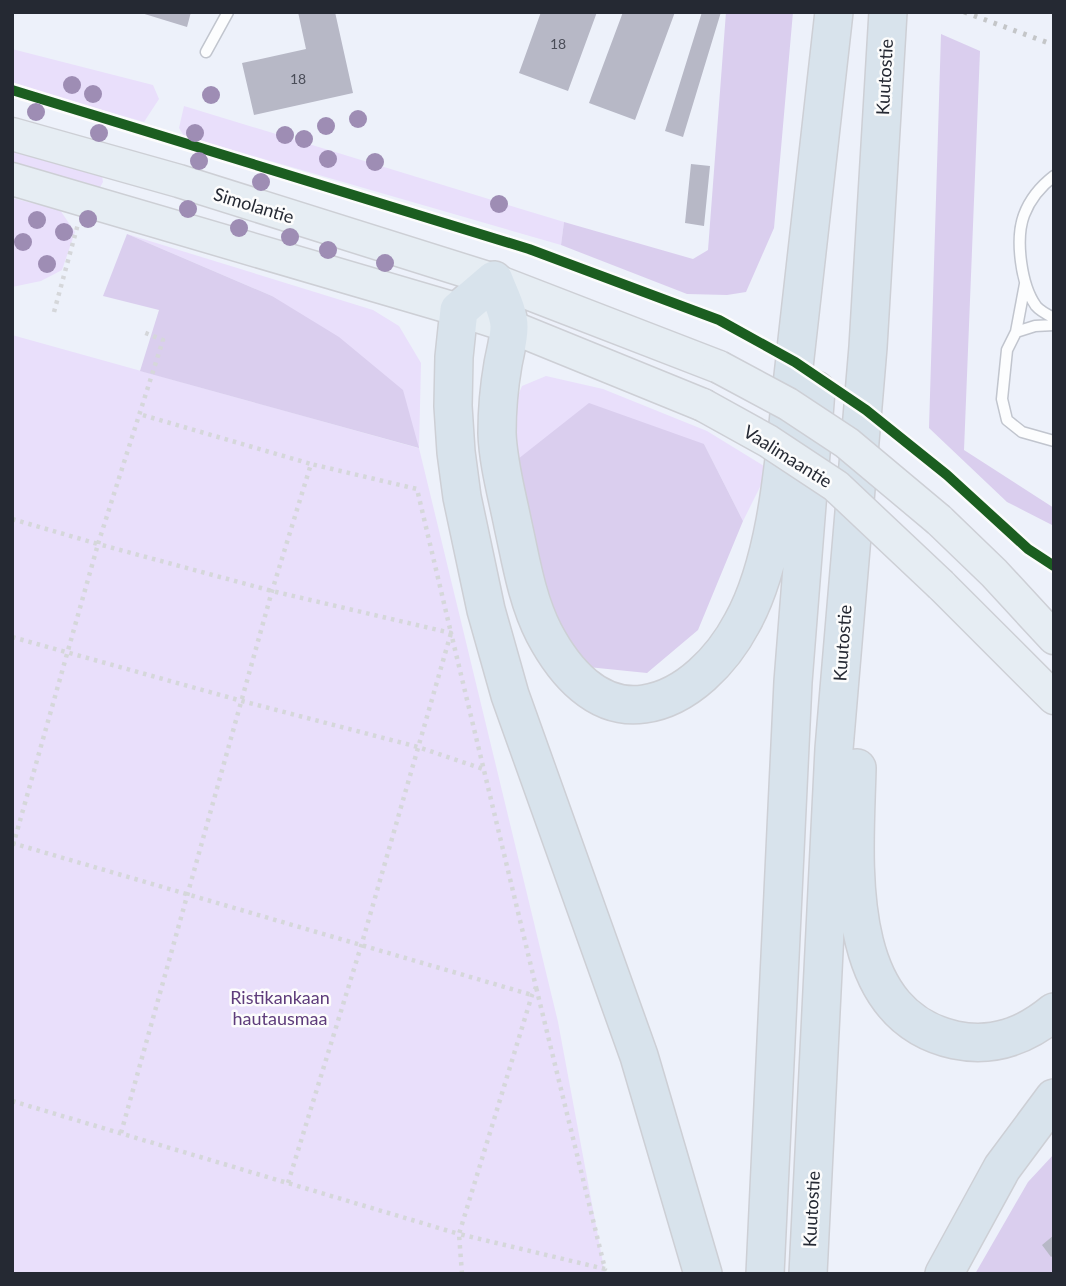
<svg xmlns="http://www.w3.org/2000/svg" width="1066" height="1286" viewBox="0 0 1066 1286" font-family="Lato,sans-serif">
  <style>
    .green { fill: #e9dffb }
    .forest { fill: #daceee }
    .building { fill: #b7b8c6 }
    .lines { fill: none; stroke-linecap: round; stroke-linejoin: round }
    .lane-casing { stroke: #c1c5ce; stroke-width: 13 }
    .primary-casing { stroke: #cdcfd5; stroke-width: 35 }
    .highway-casing { stroke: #cdcfd5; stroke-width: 40 }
    .path { stroke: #d5d7da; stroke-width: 4.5; stroke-dasharray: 3.5 5; stroke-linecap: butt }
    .lane { stroke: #fcfdfe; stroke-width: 10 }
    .primary { stroke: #e6edf3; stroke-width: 32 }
    .highway { stroke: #d8e3ec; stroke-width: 37 }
    .rail { stroke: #c4c6c8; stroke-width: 5; stroke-dasharray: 3.5 7; stroke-linecap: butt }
    .primary-bridge-casing { stroke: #cdcfd5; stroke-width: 35; stroke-linecap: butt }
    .primary-bridge { stroke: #e6edf3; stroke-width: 32 }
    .cycleway-casing { stroke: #fcfcfc; stroke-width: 15 }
    .cycleway { stroke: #1b5e20; stroke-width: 10 }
    .tree { fill: #9e8db4 }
    .labels { text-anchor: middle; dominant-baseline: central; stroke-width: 5; stroke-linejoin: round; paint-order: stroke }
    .number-label { font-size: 14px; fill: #4a4d58 }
    .street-label { font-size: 18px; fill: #252933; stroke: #fcfcfc }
    .park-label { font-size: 18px; fill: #5e3c7b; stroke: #fcfcfc }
  </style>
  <rect width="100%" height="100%" fill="#edf1fa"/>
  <path class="green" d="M12 49 153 85 159 99 144 122 12 84Z
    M184 106 564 222 561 245 184 136 179 128Z
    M12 150 102 176 103 182 98 191 12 165Z
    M12 198 60 210 75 232 62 270 41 281 12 287Z
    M127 234 373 310 399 326 421 363 419 448 558 1022 605 1274H12V335L418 448 272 296Z
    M546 376 603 389 707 431 769 469 743 521 704 444 547 603 508 447 513 408 522 386Z"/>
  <path class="forest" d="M726 12H793L774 228 746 292 727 295 687 294 561 245 564 222 693 259 708 250Z
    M941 34 980 51 964 450 1054 508V526L1007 502 929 428Z
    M127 234 272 296 339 337 403 390 419 448 140 371 159 310 103 296Z
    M589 403 704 444 743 521 698 630 647 673 578 666 547 603 518 459Z
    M1054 1154V1274H975L1028 1182Z"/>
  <path class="building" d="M138 12H191L187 27Z
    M298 12H335L353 93 254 115 242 63 306 49Z
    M541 12H597L568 91 519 73Z
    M623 12H675L635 120 589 103Z
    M702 12H721L683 137 665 131Z
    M691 164 710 166 704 226 685 223Z
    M1054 1235V1255L1051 1257 1042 1245Z"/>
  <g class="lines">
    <defs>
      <path id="lane" d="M206 52 228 12
        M1054 176C1041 186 1030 199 1024 215 1015 239 1021 285 1036 306 1040 311 1048 315 1054 318
        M1054 325 1035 326 1016 332 1007 350 1002 399 1007 420 1022 432 1054 441
        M1016 332 1025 284"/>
      <path id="primary" d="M12 134 179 181 494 280 719 367
        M12 179 459 310 509 326 703 405
        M939 520 994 573 1054 638
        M941 585 1054 698"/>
      <path id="highway" d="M857 768C855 858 838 1014 955 1040 993 1048 1025 1036 1054 1012
        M703 1274 639 1056 510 695 486 610 462 497 456 452 453 406 454 357 459 310 494 280C499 294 509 312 509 327 509 339 505 353 503 364 499 387 497 410 497 433 498 463 507 495 513 525 521 561 527 600 544 633 564 671 597 711 644 704 687 698 723 659 742 623 780 555 785 444 794 367 807 249 821 130 834 12
        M765 1274 793 682 816 390
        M808 1274 834 749 868 347 888 12
        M944 1274 1002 1168 1054 1098"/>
    </defs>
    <use href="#lane" class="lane-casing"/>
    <use href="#primary" class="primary-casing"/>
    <use href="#highway" class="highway-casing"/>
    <path class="path" d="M102 134 107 118
      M54 312 78 224
      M12 519 98 544 12 849
      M12 637 242 701 418 747 486 770
      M12 843 532 995
      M12 1101 459 1234 532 995 536 987 451 633 272 591 98 544 163 340 143 332
      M121 1133 272 591 311 464 139 414
      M288 1183 362 943 451 633 417 489 311 464
      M462 1274 459 1234 605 1269 536 987"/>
    <use href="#lane" class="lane"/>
    <use href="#primary" class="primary"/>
    <use href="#highway" class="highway"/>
    <path class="rail" d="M964 12 1054 45"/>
    <defs>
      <path id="primary-bridge" d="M719 367 788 404 847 443 939 520
        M703 405 768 441 836 486 941 585"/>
    </defs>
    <use href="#primary-bridge" class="primary-bridge-casing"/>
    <use href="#primary-bridge" class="primary-bridge"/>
    <defs>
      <path id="cycleway" d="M12 90 529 249 719 320 795 362 866 410 947 475 1028 549 1054 566"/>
    </defs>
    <use href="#cycleway" class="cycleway-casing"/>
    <use href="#cycleway" class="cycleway"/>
  </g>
  <g class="tree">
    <circle cx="72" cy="85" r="9"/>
    <circle cx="93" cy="94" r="9"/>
    <circle cx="211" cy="95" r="9"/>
    <circle cx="36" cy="112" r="9"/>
    <circle cx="358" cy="119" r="9"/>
    <circle cx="326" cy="126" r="9"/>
    <circle cx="99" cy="133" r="9"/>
    <circle cx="195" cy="133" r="9"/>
    <circle cx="285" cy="135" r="9"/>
    <circle cx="304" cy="139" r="9"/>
    <circle cx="328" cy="159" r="9"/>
    <circle cx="199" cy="161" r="9"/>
    <circle cx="375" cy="162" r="9"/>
    <circle cx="261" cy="182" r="9"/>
    <circle cx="499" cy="204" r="9"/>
    <circle cx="188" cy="209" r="9"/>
    <circle cx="88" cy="219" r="9"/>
    <circle cx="37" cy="220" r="9"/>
    <circle cx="239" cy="228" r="9"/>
    <circle cx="64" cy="232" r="9"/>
    <circle cx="290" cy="237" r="9"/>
    <circle cx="23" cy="242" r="9"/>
    <circle cx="328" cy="250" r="9"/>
    <circle cx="385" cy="263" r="9"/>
    <circle cx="47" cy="264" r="9"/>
  </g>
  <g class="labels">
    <g class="number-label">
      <text x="558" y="43">18</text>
      <text x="298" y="78">18</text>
    </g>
    <g class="street-label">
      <text transform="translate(884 77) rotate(-87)">Kuutostie</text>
      <text transform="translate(254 205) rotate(17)">Simolantie</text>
      <text transform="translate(788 456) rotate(32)">Vaalimaantie</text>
      <text transform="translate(842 643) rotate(-86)">Kuutostie</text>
      <text transform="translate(811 1209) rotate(-87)">Kuutostie</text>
    </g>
    <g class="park-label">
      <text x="280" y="997">Ristikankaan<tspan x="280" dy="21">hautausmaa</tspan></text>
    </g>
  </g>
  <rect width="1066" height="1286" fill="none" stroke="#252933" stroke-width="28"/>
</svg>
